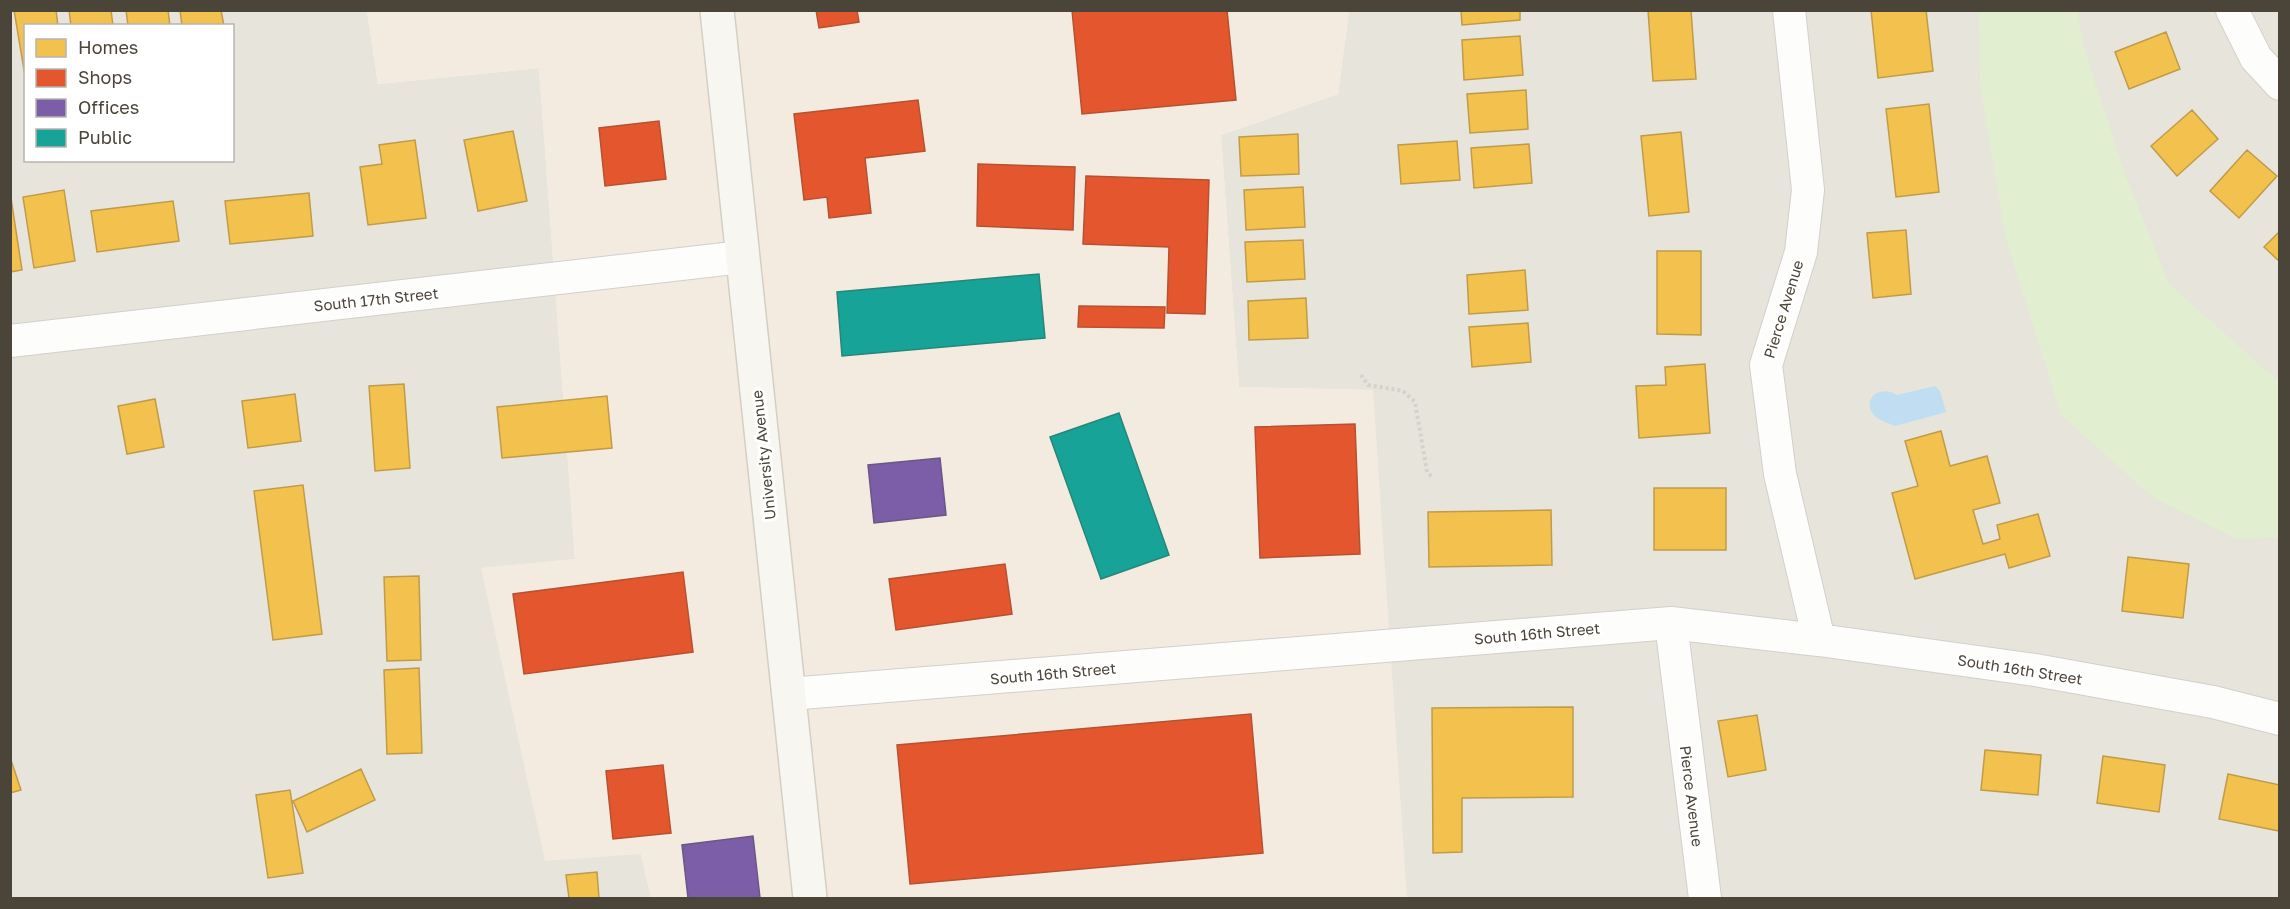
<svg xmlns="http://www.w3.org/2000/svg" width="2290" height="909" viewBox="0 0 2290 909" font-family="'Golos Text',sans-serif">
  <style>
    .residential { fill: #e7e4dc; fill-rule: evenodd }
    .commercial { fill: #f3ebdf }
    .green { fill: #e1eecf }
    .water { fill: #c0ddf1 }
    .homes { fill: #f2c14e; stroke: #c09c48; stroke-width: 1.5 }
    .shops { fill: #e4572e; stroke: #b65131; stroke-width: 1.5 }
    .offices { fill: #7b5ea7; stroke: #6d5686; stroke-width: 1.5 }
    .public { fill: #17a398; stroke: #27867c; stroke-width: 1.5 }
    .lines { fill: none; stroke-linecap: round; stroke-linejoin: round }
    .street-casing { stroke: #d2d0cb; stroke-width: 34 }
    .secondary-casing { stroke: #d3cfc5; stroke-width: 36 }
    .path { stroke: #d3d2cc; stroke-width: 4; stroke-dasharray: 3 3; stroke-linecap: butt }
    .street { stroke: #fdfdfc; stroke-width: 32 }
    .secondary { stroke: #f7f6f1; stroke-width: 33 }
    .labels { text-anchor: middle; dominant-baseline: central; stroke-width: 6; stroke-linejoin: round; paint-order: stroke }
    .street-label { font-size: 15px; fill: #4b4439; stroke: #fff }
  </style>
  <rect width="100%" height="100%" fill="#f4f2ee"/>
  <path class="residential" d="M10 11H367L378 84 539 68 575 559 482 568 641 854 651 898H11ZM26 26H232V160H26Z
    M1349 11H2279V898H1400L1372 390 1239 387 1221 135 1338 94Z"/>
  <path class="commercial" d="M367 11H1349L1338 94 1221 135 1239 387 1373 390 1407 898H651L641 854 545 861 481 568 575 559 539 68 378 84Z"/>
  <path class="green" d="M1979 11H2077L2084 48 2126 177 2169 284 2279 382V537L2237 539 2154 498 2061 415 2005 235 1980 84Z"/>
  <path class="water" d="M1935 386 1940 391 1946 412 1895 426C1889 423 1881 421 1876 417 1860 403 1877 383 1897 395Z"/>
  <path class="homes" d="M14 10H56L58 26H26V82Z
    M69 10H111L113 26H71Z
    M126 10H168L170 26H128Z
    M180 10H221L224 26H182Z
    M1461 10H1520V20L1462 25Z
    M1648 10H1691L1696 79 1653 81Z
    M1871 10H1926L1933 71 1878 78Z
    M2166 32 2180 69 2129 89 2115 52Z
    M1520 36 1523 75 1464 80 1462 40Z
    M1526 90 1528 129 1470 133 1467 94Z
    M1929 104 1939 192 1896 197 1886 109Z
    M2192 110 2218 139 2177 176 2151 146Z
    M513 131 527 201 478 211 464 140Z
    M1681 132 1689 212 1649 216 1641 136Z
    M1298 134 1299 174 1241 176 1239 137Z
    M415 140 426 218 368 225 360 167 382 164 379 145Z
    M1457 141 1460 180 1401 184 1398 145Z
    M1529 144 1532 183 1474 188 1471 148Z
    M2247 150 2277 176 2239 218 2210 191Z
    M1303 187 1305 227 1246 230 1244 190Z
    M64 190 75 261 34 268 23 197Z
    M309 193 313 236 230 244 225 201Z
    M11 198 22 270 10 272V199Z
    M173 201 179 241 97 252 91 211Z
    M1906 230 1911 294 1873 298 1867 233Z
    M2280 231V262L2264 247Z
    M1303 240 1305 279 1247 282 1245 242Z
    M1657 251H1701V335L1657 334Z
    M1525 270 1528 310 1469 314 1467 275Z
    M1306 298 1308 338 1249 340 1248 301Z
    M1528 323 1531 362 1472 367 1469 327Z
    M1705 364 1710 433 1639 438 1636 386 1666 385 1665 367Z
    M404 384 410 468 375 471 369 386Z
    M295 394 301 441 248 448 242 401Z
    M607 396 612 448 502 458 497 407Z
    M155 399 164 447 127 454 118 406Z
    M1941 431 1950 466 1987 456 2000 503 1973 510 1983 544 2000 539 1997 525 2038 514 2050 556 2009 568 2005 554 1915 579 1892 493 1918 486 1905 441Z
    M303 485 322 634 273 640 254 491Z
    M1654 488H1726V550H1654Z
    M1551 510 1552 565 1429 567 1428 512Z
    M2128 557 2189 564 2183 618 2122 611Z
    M419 576 421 660 387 661 384 577Z
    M419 668 422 753 387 754 384 670Z
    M1573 707V797L1462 798V852L1433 853 1432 708Z
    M1757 715 1766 770 1728 777 1718 721Z
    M1985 750 2041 755 2038 795 1981 790Z
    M2103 756 2165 765 2159 812 2097 803Z
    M10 757 21 790 10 793Z
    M361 769 375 800 307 832 293 801Z
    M2228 774 2280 785 2279 831 2219 819Z
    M290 790 303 873 268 878 256 795Z
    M597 872 599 898H569L566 875Z"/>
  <path class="shops" d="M816 10H857L859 22 819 28Z
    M1072 10H1227L1236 100 1082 114Z
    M918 100 925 151 865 158 871 213 829 218 827 197 804 200 794 114Z
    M659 121 666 179 605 186 599 128Z
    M978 164 1075 167 1073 230 977 226Z
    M1086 176 1209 180 1205 314 1167 313 1169 247 1083 244Z
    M1079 306 1165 307 1164 328 1078 327Z
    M1355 424 1360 554 1260 558 1255 427Z
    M1005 564 1012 614 896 630 889 579Z
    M683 572 693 652 524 674 513 594Z
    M1251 714 1263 853 910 884 897 745Z
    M663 765 671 833 613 839 606 771Z"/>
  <path class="offices" d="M940 458 946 515 874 523 868 465Z
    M753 836 760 898H688L682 845Z"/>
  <path class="public" d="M1039 274 1045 338 842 356 837 292Z
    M1119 413 1169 555 1101 579 1050 437Z"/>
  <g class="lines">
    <defs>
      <path id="street" d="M1789 10 1808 190 1801 252 1766 365 1780 474 1819 640
        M2232 10 2256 58 2280 84
        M10 341 742 257
        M1671 623 1705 898
        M789 694 1671 623 1819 640 2035 670 2213 702 2280 719"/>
      <path id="secondary" d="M717 10 810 898"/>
    </defs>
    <use href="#street" class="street-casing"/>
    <use href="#secondary" class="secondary-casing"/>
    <path class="path" d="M1361 375 1368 385 1403 391 1415 402 1427 472 1432 477"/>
    <use href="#street" class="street"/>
    <use href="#secondary" class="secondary"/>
  </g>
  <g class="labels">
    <g class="street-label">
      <text transform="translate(376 299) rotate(-6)">South 17th Street</text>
      <text transform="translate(1783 309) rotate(-73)">Pierce Avenue</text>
      <text transform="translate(763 455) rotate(-96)">University Avenue</text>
      <text transform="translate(1537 633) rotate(-5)">South 16th Street</text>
      <text transform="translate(2020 669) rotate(9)">South 16th Street</text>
      <text transform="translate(1053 673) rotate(-5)">South 16th Street</text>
      <text transform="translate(1692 796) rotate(83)">Pierce Avenue</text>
    </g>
  </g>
  <rect width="2290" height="909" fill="none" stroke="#4b4439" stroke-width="24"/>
  <rect x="24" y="24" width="210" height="138" fill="#ffffff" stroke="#b7b4b0" stroke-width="1.5"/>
  <rect x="36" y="39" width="30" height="18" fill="#f2c14e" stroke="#b7b4b0" stroke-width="1.5"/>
  <text x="78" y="54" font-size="18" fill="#4b4439">Homes</text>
  <rect x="36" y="69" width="30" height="18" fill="#e4572e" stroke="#b7b4b0" stroke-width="1.5"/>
  <text x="78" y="84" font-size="18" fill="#4b4439">Shops</text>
  <rect x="36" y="99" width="30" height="18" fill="#7b5ea7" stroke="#b7b4b0" stroke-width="1.5"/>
  <text x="78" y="114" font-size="18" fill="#4b4439">Offices</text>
  <rect x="36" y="129" width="30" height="18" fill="#17a398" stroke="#b7b4b0" stroke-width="1.5"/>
  <text x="78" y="144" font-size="18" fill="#4b4439">Public</text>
</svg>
